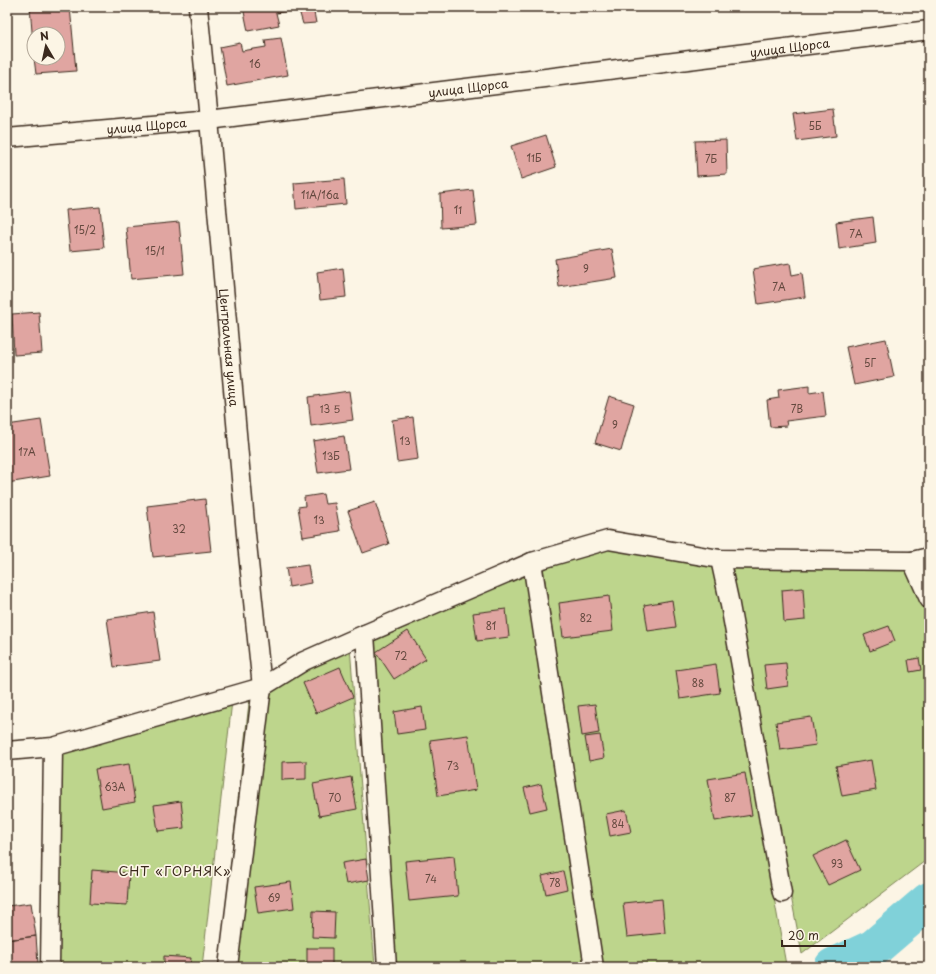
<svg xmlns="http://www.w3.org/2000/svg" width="936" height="974" viewBox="0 0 936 974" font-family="'Playpen Sans',sans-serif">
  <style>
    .green { fill: #bdd58c; stroke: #7c8055 }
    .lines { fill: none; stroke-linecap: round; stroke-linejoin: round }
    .river { stroke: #80d1d9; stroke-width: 38 }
    .building { fill: #e0a5a1; stroke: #3b2a1e }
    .street-casing { stroke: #3b2a1e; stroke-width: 21 }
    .street { stroke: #fcf5e5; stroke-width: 18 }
    .labels { text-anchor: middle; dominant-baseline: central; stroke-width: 3.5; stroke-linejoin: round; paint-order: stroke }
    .number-label { font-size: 10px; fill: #64493f }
    .street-label { font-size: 12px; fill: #3b2a1e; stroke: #fcf5e5 }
    .neighbourhood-label { font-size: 13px; letter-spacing: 1px; fill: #3b2a1e; stroke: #fcf5e5 }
  </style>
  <rect width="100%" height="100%" fill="#fcf5e5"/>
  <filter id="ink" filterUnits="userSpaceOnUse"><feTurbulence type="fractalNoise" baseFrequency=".025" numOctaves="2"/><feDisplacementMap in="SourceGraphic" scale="8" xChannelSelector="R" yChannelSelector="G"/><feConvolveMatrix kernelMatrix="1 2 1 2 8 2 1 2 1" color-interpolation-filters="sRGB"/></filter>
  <g filter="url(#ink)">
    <path class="green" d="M609 548 715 565 786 965 782 967H602L543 567Z
      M728 565 907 567 929 615V858L802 954Z
      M528 572 586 967H392L368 644Z
      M350 647 375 967H219L250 694Z
      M232 701 202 967H45L47 755Z"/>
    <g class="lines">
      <path class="river" d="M833 967 874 948 929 901"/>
    </g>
    <path class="building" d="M30 7H70L76 71 36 74 34 58H58V34H34V55Z
      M243 7H290L291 11 276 13 279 25 248 31Z
      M298 7H313L316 23 303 24Z
      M281 38 288 75 227 86 220 47 240 43 242 51 266 47 265 40Z
      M833 109 836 136 797 141 793 114Z
      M546 135 556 167 521 179 511 146Z
      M726 140 727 174 697 176 695 141Z
      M344 179 346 204 296 209 294 183Z
      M473 190 477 225 441 228 440 194Z
      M100 207 104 248 70 251 66 210Z
      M873 217 876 243 839 249 836 222Z
      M179 222 184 274 131 279 126 227Z
      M612 249 617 278 559 287 555 259Z
      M790 263 792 275 802 273 805 297 758 304 753 269Z
      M343 268 346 297 320 300 317 272Z
      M39 312 42 353 14 355 12 314Z
      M886 339 894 377 854 385 846 347Z
      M809 386V393L823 391 826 416 786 421 787 426 770 427 767 400 779 398 778 390Z
      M349 391 353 420 311 426 308 397Z
      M609 396 634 404 621 451 595 443Z
      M413 417 418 459 397 462 392 420Z
      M41 420 50 476 7 483V425Z
      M344 436 349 469 318 473 313 441Z
      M323 494 325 504 335 503 340 531 303 537 298 507 305 506 304 497Z
      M205 499 211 551 153 557 147 506Z
      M375 502 389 544 363 553 348 511Z
      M308 565 311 583 289 587 286 568Z
      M803 588 805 620 784 622 782 590Z
      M609 596 613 631 563 637 559 603Z
      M672 600 676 627 648 631 644 605Z
      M506 609 509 637 477 641 473 613Z
      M153 612 160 661 114 667 107 619Z
      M889 626 895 641 870 651 864 635Z
      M408 631 426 659 394 679 376 652Z
      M919 658 921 670 910 672 908 660Z
      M786 663 788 686 767 689 764 665Z
      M716 664 720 693 680 699 676 670Z
      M340 667 353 697 316 713 303 683Z
      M595 704 599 733 582 736 578 706Z
      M422 707 425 730 397 734 394 712Z
      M811 717 816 745 780 750 776 722Z
      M468 735 476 790 438 796 430 740Z
      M600 735 604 758 589 761 585 737Z
      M871 760 876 790 842 796 836 766Z
      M306 761V779L282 780V762Z
      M129 764 135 802 102 808 95 769Z
      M745 773 752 815 715 821 708 779Z
      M351 777 357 809 319 816 313 784Z
      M541 784 547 808 530 812 524 788Z
      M181 801 184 828 158 831 154 805Z
      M626 810 631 832 610 836 606 814Z
      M846 840 860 870 828 885 813 856Z
      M454 856 458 896 409 901 405 861Z
      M366 859 369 880 346 884 342 863Z
      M92 870 129 873 127 905 90 903Z
      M563 871 567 889 546 894 542 876Z
      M291 882 294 908 258 913 254 887Z
      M662 899 665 933 627 937 623 903Z
      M31 903 36 936 7 940V906Z
      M313 911 335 912 334 938 312 937Z
      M36 936 38 964 7 967V940Z
      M307 948H332V967H307Z
      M164 956 191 958 190 967H164Z
      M453 964V967H430Z"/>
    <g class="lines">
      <defs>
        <g id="street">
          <path id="s1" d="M198 7 209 120 246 534 262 687 228 967"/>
          <path id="s2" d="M7 138 209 120 929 30"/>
          <path d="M720 559 730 605 782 893"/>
          <path d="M912 561 929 599"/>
          <path d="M532 562 594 967"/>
          <path d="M365 634 387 967"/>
          <path d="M7 751 53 747 262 687 304 661 365 634 532 562 608 540 720 559 912 561 929 557"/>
          <path d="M50 967 53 747"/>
        </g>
      </defs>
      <use href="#street" class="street-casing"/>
      <use href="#street" class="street"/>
    </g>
  </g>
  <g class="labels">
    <g class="number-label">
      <text x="255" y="63">16</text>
      <text x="815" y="125">5Б</text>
      <text x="534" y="157">11Б</text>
      <text x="711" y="158">7Б</text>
      <text x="320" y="194">11А/16а</text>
      <text x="458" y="209">11</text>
      <text x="85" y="229">15/2</text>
      <text x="856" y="233">7А</text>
      <text x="155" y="250">15/1</text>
      <text x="586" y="268">9</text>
      <text x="779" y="286">7А</text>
      <text x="870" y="362">5Г</text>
      <text x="330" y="408">13 5</text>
      <text x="797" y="408">7В</text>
      <text x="615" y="424">9</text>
      <text x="405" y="440">13</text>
      <text x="27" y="451">17А</text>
      <text x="331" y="455">13Б</text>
      <text x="319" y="519">13</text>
      <text x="179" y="528">32</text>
      <text x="586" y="617">82</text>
      <text x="491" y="625">81</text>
      <text x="401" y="655">72</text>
      <text x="698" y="682">88</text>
      <text x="453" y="765">73</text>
      <text x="115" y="786">63А</text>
      <text x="335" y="797">70</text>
      <text x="730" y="797">87</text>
      <text x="618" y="823">84</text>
      <text x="837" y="863">93</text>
      <text x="431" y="878">74</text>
      <text x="555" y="882">78</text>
      <text x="274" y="897">69</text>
    </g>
    <g class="street-label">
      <text stroke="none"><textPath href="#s2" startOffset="788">улица Щорса</textPath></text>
      <text stroke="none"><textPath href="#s2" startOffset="464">улица Щорса</textPath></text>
      <text stroke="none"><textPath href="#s2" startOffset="140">улица Щорса</textPath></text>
      <text stroke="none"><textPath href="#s1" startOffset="342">Центральная улица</textPath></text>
    </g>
    <g class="neighbourhood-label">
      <text x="175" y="870">СНТ «ГОРНЯК»</text>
    </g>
  </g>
  <rect width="936" height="974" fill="none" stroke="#fcf5e5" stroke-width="24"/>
  <rect x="12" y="12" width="912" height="950" fill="none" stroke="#3b2a1e" stroke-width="1.5" filter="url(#ink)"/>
  <g transform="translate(46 46) rotate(351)"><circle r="19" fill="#fcf5e5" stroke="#afa495"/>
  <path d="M0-3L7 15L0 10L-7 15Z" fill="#3b2a1e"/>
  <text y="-6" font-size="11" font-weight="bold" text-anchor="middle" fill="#3b2a1e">N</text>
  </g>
  <path d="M782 940v6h63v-6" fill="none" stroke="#3b2a1e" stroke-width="2"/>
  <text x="788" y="940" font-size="12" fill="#3b2a1e" stroke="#fcf5e5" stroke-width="3" paint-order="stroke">20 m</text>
</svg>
